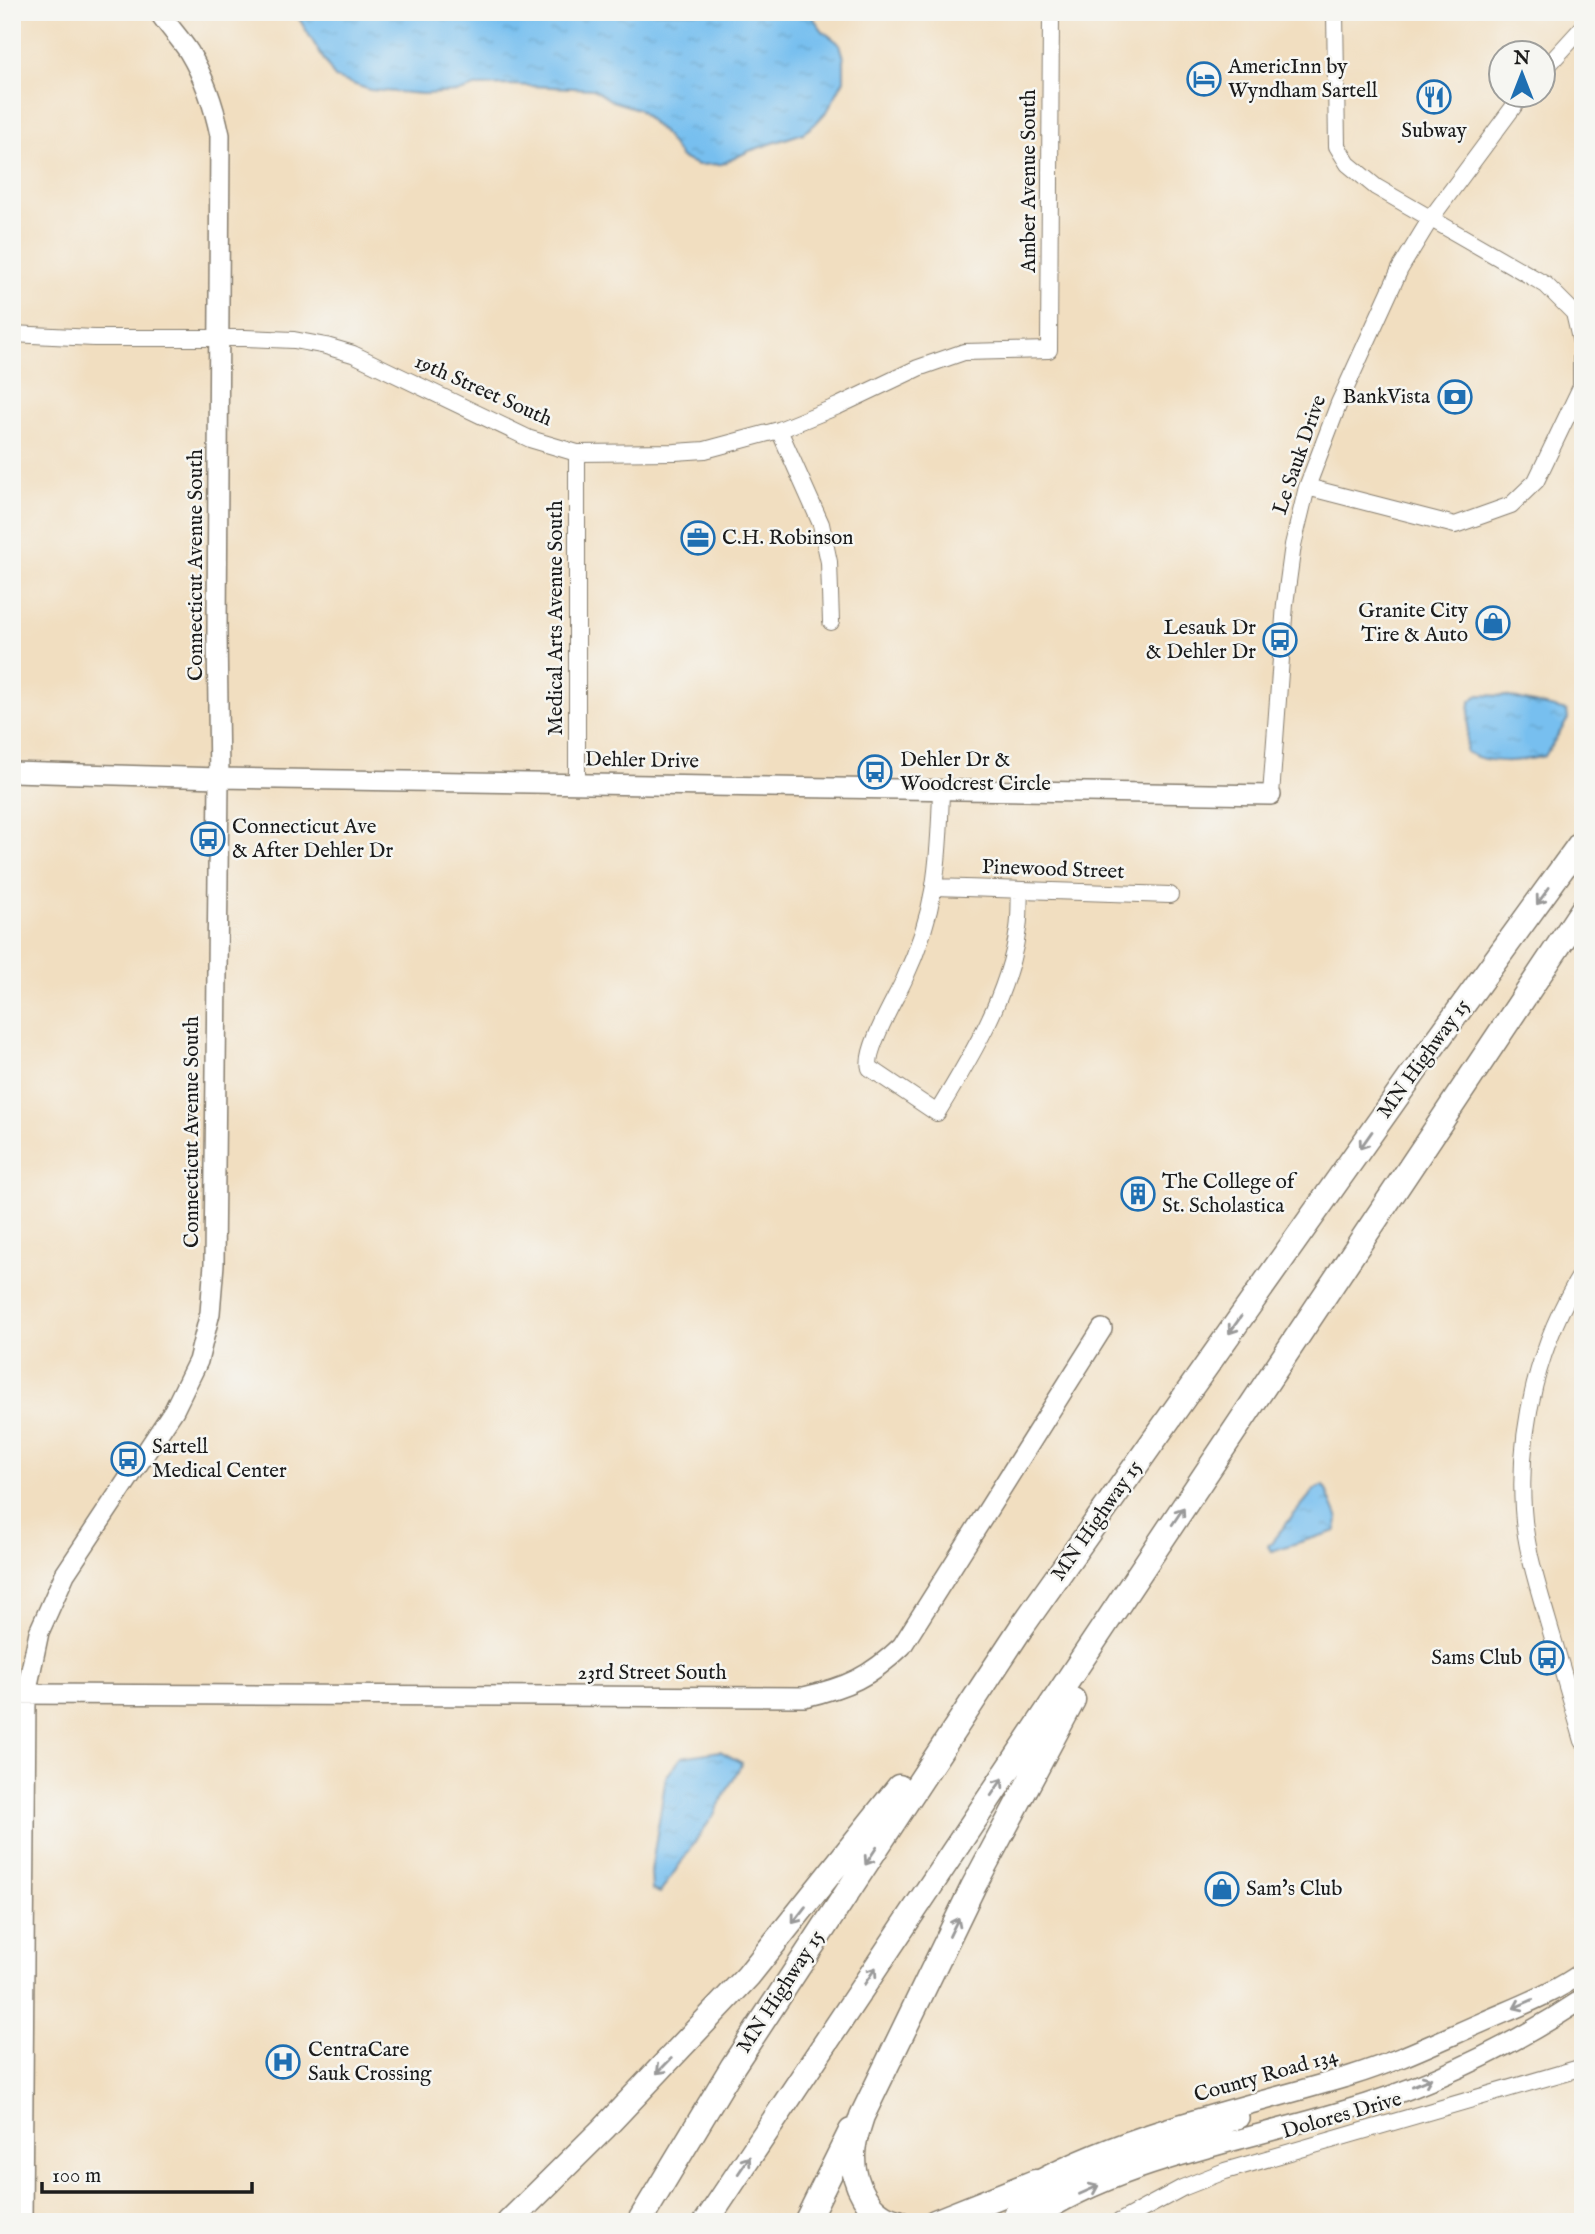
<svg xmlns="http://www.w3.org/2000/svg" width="1595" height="2234" viewBox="0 0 1595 2234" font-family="'IM FELL English',serif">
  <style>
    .water { fill: url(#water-ripples); stroke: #4a6e86; stroke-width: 2 }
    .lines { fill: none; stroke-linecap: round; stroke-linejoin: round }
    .minor-casing { stroke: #867d6e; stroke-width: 18 }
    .tertiary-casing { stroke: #867d6e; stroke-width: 22 }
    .trunk-casing { stroke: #867d6e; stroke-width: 27 }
    .minor { stroke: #fff; stroke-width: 16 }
    .tertiary { stroke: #fff; stroke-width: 19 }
    .trunk { stroke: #fff; stroke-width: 24 }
    .oneway { stroke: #999 }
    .labels { text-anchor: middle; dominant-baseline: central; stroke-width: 5; stroke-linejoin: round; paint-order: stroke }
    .poi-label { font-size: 21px; fill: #1c1c1c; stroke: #f6f6f2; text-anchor: start }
    .street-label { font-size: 21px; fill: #1c1c1c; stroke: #f6f6f2 }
  </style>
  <defs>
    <pattern id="water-ripples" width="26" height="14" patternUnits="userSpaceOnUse" patternTransform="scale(1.75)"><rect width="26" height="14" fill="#77bfef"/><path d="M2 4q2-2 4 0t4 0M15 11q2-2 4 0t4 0" fill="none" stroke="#66a4cc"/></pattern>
  </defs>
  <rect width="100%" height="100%" fill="#f6f6f2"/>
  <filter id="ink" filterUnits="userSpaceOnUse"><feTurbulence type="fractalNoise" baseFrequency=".0143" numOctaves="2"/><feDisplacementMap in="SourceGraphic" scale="14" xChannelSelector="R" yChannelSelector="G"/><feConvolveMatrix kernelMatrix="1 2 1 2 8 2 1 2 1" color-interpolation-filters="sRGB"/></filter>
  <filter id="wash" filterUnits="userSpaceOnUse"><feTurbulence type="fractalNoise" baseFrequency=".00686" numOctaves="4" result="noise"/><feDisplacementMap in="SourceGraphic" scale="28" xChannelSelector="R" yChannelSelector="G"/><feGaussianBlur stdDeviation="1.57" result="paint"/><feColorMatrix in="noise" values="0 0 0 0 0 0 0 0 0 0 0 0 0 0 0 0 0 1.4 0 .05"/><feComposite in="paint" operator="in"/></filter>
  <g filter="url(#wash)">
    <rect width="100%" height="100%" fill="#f1dec0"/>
    <path class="water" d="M295 12H809L823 31 840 44 844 58V80L828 110 814 125 803 133 749 151 722 164 698 165 681 158 665 135 638 109 612 101 593 89 510 85 478 86 459 92 423 94 370 90 335 78Z
      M1478 695 1505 696 1567 711 1568 719 1545 756C1521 762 1487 765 1466 752L1470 702Z
      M1324 1485 1338 1519 1336 1531 1271 1551 1268 1546 1315 1489Z
      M720 1751 742 1763 713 1816 660 1893 652 1890 651 1871 666 1777 682 1757Z"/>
  </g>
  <g filter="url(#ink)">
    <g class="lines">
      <defs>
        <path id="minor" d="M1542 72 1583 27
          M12 334 94 338H245L294 340 326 346 353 354 530 439 577 453 675 452 705 450 779 430 838 406 918 368 964 352 1049 350 1051 12
          M779 430 821 524 829 562 831 622
          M1307 487 1455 525 1511 505 1536 481 1581 387V343L1574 313 1546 285 1376 187 1348 164 1337 146 1335 12
          M577 783V453
          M941 791C939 863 936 912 904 980 896 998 864 1051 870 1068L937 1113C971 1057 1009 995 1018 929 1020 917 1019 904 1020 891
          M1271 795 1285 604 1293 545 1307 487 1339 403 1400 269 1431 218 1523 94
          M935 887 1170 895
          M1583 1271C1539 1341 1518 1426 1523 1509 1525 1546 1537 1583 1547 1618 1559 1659 1571 1700 1583 1741
          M1119 2222 1182 2188 1225 2171 1583 2067"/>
        <path id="tertiary" d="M12 772 219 778 1271 795
          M13 1694 804 1697C847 1687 870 1677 902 1646L1102 1329
          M1024 2188C1125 2131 1240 2109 1350 2076 1396 2062 1439 2041 1483 2022 1517 2007 1553 1994 1583 1972
          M22 2222 26 1694 39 1632 65 1574 174 1410 198 1361 210 1313 214 1264 219 778 217 633 220 135C214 106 204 77 189 52 180 38 168 26 159 12
          M1009 2222 1017 2208 1068 2180 1156 2147 1204 2133 1239 2118
          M1029 2222C1118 2161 1241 2142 1343 2111 1427 2087 1510 2047 1583 1999"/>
        <path id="trunk" d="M509 2222 604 2128 748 1976 899 1787
          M639 2222 733 2066 1021 1628 1415 1071 1583 840
          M706 2222 1583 909
          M806 2222 851 2131
          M898 2222C868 2216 852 2182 853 2154 853 2141 858 2129 862 2116L973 1887 1073 1700
          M935 2222 1035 2182"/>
      </defs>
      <use href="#minor" class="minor-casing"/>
      <use href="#tertiary" class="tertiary-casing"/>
      <use href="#trunk" class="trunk-casing"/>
      <use href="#minor" class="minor"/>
      <use href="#tertiary" class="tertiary"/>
      <use href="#trunk" class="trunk"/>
    </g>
    <defs><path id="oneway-shaft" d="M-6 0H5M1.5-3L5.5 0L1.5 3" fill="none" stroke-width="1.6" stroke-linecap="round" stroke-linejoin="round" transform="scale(1.75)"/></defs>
    <g class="oneway">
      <use href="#oneway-shaft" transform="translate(1543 896) rotate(126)"/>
      <use href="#oneway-shaft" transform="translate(1366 1140) rotate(125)"/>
      <use href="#oneway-shaft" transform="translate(1235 1325) rotate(125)"/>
      <use href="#oneway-shaft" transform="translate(1178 1516) rotate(-56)"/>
      <use href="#oneway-shaft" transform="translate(997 1787) rotate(-56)"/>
      <use href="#oneway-shaft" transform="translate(871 1856) rotate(123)"/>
      <use href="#oneway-shaft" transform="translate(799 1915) rotate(128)"/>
      <use href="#oneway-shaft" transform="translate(954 1927) rotate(-64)"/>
      <use href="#oneway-shaft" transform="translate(870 1976) rotate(-56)"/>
      <use href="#oneway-shaft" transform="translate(1523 2004) rotate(156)"/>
      <use href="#oneway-shaft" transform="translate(664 2066) rotate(134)"/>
      <use href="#oneway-shaft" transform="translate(1422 2082) rotate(-23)"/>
      <use href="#oneway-shaft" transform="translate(744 2165) rotate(-56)"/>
      <use href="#oneway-shaft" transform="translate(1089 2190) rotate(-24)"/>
    </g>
  </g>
  <defs>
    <symbol id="hotel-ring" viewBox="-11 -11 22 22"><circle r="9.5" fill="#f6f6f2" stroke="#1f6fb2" stroke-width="1.5"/><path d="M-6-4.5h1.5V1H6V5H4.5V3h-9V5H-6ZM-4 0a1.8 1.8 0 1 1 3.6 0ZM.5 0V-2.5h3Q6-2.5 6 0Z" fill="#1f6fb2"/></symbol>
    <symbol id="restaurant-ring" viewBox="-11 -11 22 22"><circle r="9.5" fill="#f6f6f2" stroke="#1f6fb2" stroke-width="1.5"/><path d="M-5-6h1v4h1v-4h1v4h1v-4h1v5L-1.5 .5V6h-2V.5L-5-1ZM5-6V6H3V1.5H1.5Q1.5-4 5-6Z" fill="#1f6fb2"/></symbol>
    <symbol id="bank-ring" viewBox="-11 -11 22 22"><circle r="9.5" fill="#f6f6f2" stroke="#1f6fb2" stroke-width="1.5"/><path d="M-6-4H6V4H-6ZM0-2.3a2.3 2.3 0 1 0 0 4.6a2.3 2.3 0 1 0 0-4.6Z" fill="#1f6fb2"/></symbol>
    <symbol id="office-ring" viewBox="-11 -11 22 22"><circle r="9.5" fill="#f6f6f2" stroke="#1f6fb2" stroke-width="1.5"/><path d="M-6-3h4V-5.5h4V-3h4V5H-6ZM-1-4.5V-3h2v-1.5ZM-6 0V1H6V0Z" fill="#1f6fb2"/></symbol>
    <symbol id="shop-ring" viewBox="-11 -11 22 22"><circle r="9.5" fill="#f6f6f2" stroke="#1f6fb2" stroke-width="1.5"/><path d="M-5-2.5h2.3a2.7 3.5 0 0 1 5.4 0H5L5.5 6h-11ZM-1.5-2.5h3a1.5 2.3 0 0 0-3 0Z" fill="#1f6fb2"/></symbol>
    <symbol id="bus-ring" viewBox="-11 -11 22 22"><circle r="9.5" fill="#f6f6f2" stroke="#1f6fb2" stroke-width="1.5"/><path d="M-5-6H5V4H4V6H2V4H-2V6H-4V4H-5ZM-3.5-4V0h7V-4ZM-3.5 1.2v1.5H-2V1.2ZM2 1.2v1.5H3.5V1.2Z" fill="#1f6fb2"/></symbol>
    <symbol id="building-ring" viewBox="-11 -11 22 22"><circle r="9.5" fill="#f6f6f2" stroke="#1f6fb2" stroke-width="1.5"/><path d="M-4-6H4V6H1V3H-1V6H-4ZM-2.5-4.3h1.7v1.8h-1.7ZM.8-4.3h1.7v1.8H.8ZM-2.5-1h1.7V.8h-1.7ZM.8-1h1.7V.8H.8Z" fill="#1f6fb2"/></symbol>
    <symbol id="hospital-ring" viewBox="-11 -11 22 22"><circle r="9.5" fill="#f6f6f2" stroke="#1f6fb2" stroke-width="1.5"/><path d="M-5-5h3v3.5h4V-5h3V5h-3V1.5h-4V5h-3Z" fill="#1f6fb2"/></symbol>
  </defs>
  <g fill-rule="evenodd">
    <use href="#hotel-ring" x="1185" y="60" width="38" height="38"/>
    <use href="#restaurant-ring" x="1415" y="78" width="38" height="38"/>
    <use href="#bank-ring" x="1436" y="378" width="38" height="38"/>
    <use href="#office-ring" x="679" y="519" width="38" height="38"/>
    <use href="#shop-ring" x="1474" y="604" width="38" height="38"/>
    <use href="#bus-ring" x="1261" y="621" width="38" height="38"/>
    <use href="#bus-ring" x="856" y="753" width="38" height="38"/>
    <use href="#bus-ring" x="189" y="820" width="38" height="38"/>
    <use href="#building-ring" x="1119" y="1175" width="38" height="38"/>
    <use href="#bus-ring" x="109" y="1440" width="38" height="38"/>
    <use href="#bus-ring" x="1528" y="1639" width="38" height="38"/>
    <use href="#shop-ring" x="1203" y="1870" width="38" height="38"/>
    <use href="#hospital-ring" x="264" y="2043" width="38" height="38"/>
  </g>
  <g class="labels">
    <g class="poi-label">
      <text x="1228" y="67">AmericInn by<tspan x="1228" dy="24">Wyndham Sartell</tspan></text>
      <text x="1434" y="131" text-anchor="middle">Subway</text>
      <text x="1430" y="397" text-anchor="end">BankVista</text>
      <text x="722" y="538">C.H. Robinson</text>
      <text x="1468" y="611" text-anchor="end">Granite City<tspan x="1468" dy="24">Tire &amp; Auto</tspan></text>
      <text x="1256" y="628" text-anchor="end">Lesauk Dr<tspan x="1256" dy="24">&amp; Dehler Dr</tspan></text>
      <text x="900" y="760">Dehler Dr &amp;<tspan x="900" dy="24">Woodcrest Circle</tspan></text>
      <text x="232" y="827">Connecticut Ave<tspan x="232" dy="24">&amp; After Dehler Dr</tspan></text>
      <text x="1162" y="1182">The College of<tspan x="1162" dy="24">St. Scholastica</tspan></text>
      <text x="152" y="1447">Sartell<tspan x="152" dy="24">Medical Center</tspan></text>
      <text x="1522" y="1658" text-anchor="end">Sams Club</text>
      <text x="1246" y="1889">Sam's Club</text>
      <text x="308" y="2050">CentraCare<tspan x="308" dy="24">Sauk Crossing</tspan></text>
    </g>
    <g class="street-label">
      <text transform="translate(1029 181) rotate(-90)">Amber Avenue South</text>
      <text transform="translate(483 391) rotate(24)">19th Street South</text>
      <text transform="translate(1300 455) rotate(-71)">Le Sauk Drive</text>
      <text transform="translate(196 565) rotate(-90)">Connecticut Avenue South</text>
      <text transform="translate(556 618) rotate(-90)">Medical Arts Avenue South</text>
      <text transform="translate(642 761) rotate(1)">Dehler Drive</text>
      <text transform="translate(1053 870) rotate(2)">Pinewood Street</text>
      <text transform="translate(1424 1059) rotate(-54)">MN Highway 15</text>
      <text transform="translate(192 1132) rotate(-90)">Connecticut Avenue South</text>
      <text transform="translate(1097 1521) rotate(-55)">MN Highway 15</text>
      <text x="652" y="1673">23rd Street South</text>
      <text transform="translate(781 1992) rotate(-57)">MN Highway 15</text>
      <text transform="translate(1266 2076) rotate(-16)">County Road 134</text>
      <text transform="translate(1342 2116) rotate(-16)">Dolores Drive</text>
    </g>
  </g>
  <rect width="1595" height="2234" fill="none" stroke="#f6f6f2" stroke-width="42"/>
  <g transform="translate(1522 74)"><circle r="33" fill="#f6f6f2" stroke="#9f9f9c" stroke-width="2"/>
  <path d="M0-5L12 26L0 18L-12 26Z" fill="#1f6fb2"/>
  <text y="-10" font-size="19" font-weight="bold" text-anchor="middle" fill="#1c1c1c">N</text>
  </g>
  <path d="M42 2182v10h210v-10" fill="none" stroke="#1c1c1c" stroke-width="3.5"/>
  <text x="52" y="2182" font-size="21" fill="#1c1c1c" stroke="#f6f6f2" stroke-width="5" paint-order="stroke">100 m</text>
</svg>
